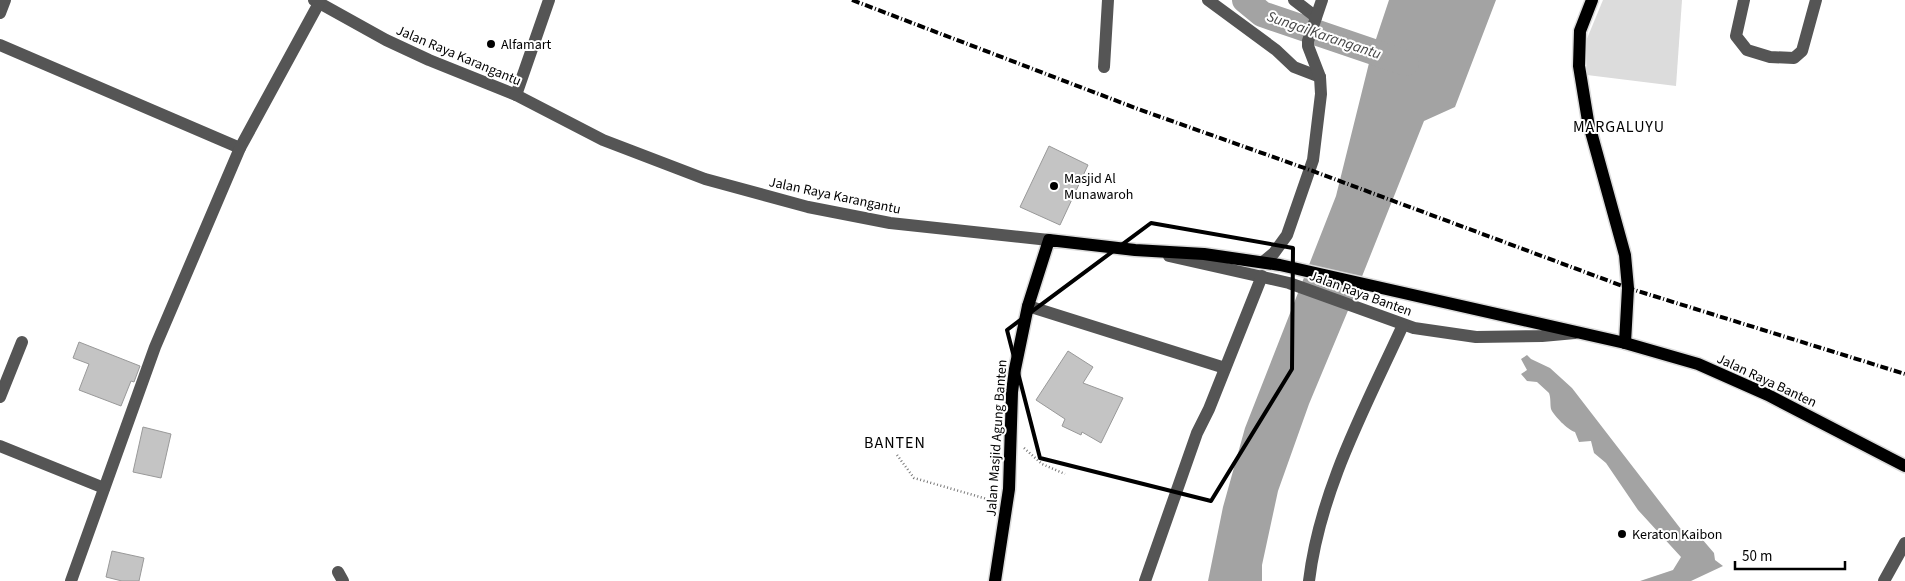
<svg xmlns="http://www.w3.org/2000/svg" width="1905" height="581" font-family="'Source Sans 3',sans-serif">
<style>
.green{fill:#dcdcdc}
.water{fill:#a3a3a3}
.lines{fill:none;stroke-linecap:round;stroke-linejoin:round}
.river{stroke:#a3a3a3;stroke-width:26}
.building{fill:#c4c4c4;stroke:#999}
.major-casing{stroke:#dbdbdb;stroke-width:15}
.path{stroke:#777;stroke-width:2.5;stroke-dasharray:1 2.5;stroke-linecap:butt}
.minor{stroke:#555;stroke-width:12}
.major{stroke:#000;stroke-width:12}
.rail{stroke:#000;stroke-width:4;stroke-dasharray:8 2.5 1 2.5;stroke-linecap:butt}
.marked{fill:none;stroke:#000;stroke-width:4;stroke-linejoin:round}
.poi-dot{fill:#000;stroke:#fff;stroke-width:2}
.labels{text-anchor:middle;stroke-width:4;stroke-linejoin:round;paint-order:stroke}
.poi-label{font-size:14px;fill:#000;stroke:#fff;text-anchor:start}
.street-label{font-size:14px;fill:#000;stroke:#fff}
.water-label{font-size:15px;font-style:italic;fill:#444;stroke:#fff}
.quarter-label{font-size:16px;letter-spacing:1px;fill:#000;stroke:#fff}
</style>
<rect width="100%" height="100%" fill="#fff"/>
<polygon class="green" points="1603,0 1682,0 1676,86 1587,75 1586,41"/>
<g class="water">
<polygon points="1389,0 1496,0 1455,107 1424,121 1357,289 1309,404 1278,491 1262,565 1262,581 1208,581 1223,507 1245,428 1336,196 1372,51"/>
<path d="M1527,355L1531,359L1550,368L1572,388L1687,537L1694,540L1702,539L1714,553L1715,560L1723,566L1691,581H1640L1673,570L1681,557L1638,510L1606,463L1594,453L1591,441L1579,442L1575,432C1568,430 1554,416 1551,409C1550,404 1551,398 1549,393L1537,382L1527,381L1521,374L1527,370L1521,359Z"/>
</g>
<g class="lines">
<polyline class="river" points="1245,0 1262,14 1406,63"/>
</g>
<g class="building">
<polygon points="1049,146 1088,165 1060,225 1020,207"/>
<polygon points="79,342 140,366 134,382 131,381 121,406 79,390 89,364 73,358"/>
<polygon points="1068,351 1093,367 1083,383 1123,398 1101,443 1082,432 1081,435 1062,426 1065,419 1036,400"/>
<polygon points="143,427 171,434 161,478 133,472"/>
<polygon points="112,551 144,558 139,581 122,581 106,577"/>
</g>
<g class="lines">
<g class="major-casing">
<g id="major">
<polyline points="1592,0 1580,31 1579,66 1588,121 1625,255 1628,288 1625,343"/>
<polyline points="995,581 1009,489 1012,392 1015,369 1028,306 1049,240 1135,250 1204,254 1280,265 1625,343 1698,364 1768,395 1905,466"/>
</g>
</g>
<g class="path">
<polyline points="1024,448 1042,464 1065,474"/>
<polyline points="897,455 914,478 994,501"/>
</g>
<g class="minor">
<polyline points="314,0 386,40 429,60 516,95 603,140 705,179 808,207 890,223 1049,240"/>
<polyline points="1208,0 1276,50 1294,67 1320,77"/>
<polyline points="1294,0 1316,17"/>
<polyline points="1744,0 1736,36 1747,50 1770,57 1794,58 1802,51 1816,0"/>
<polyline points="0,13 5,0"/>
<polyline points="0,45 240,148"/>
<polyline points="1104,67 1108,0"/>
<polyline points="516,95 549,0"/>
<polyline points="1169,256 1289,283 1414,328 1476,337 1542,336 1575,333"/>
<polyline points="1263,262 1274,253 1287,235 1313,160 1321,94 1320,77 1308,46 1308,41 1322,0"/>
<polyline points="1028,306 1225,368"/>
<polyline points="0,397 22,342"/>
<polyline points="0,446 104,488"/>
<polyline points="338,572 343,581"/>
<polyline points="71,581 155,347 240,148 319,3"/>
<polyline points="1145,581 1197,433 1209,409 1262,276"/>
<path d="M1309,581C1320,490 1365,408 1403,325"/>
<polyline points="1884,581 1905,543"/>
</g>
<use href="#major" class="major"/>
<polyline class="rail" points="852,0 1138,109 1310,170 1628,288 1905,374"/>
</g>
<path class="marked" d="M1151,223L1293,248L1292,369L1211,501L1040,458L1007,330Z"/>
<g class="poi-dot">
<circle cx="491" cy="44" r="5"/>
<circle cx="1054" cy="186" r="5"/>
<circle cx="1622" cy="534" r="5"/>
</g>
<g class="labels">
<g class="poi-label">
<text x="501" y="49">Alfamart</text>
<text x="1064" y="183">Masjid Al<tspan x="1064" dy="16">Munawaroh</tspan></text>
<text x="1632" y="539">Keraton Kaibon</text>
</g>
<g class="street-label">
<text transform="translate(459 55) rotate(23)" y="5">Jalan Raya Karangantu</text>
<text transform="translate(835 195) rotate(12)" y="5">Jalan Raya Karangantu</text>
<text transform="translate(1361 293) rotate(20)" y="5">Jalan Raya Banten</text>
<text transform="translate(1767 380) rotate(25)" y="5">Jalan Raya Banten</text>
<text transform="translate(996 438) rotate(-86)" y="5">Jalan Masjid Agung Banten</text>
</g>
<g class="water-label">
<text transform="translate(1324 35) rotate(19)" y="5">Sungai Karangantu</text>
</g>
<g class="quarter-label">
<text x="1619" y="132">MARGALUYU</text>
<text x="895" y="448">BANTEN</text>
</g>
</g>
<path d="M1735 561v8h110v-8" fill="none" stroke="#000000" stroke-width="2.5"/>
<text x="1742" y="561" font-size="15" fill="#000000" stroke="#ffffff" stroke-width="4" paint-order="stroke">50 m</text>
</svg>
